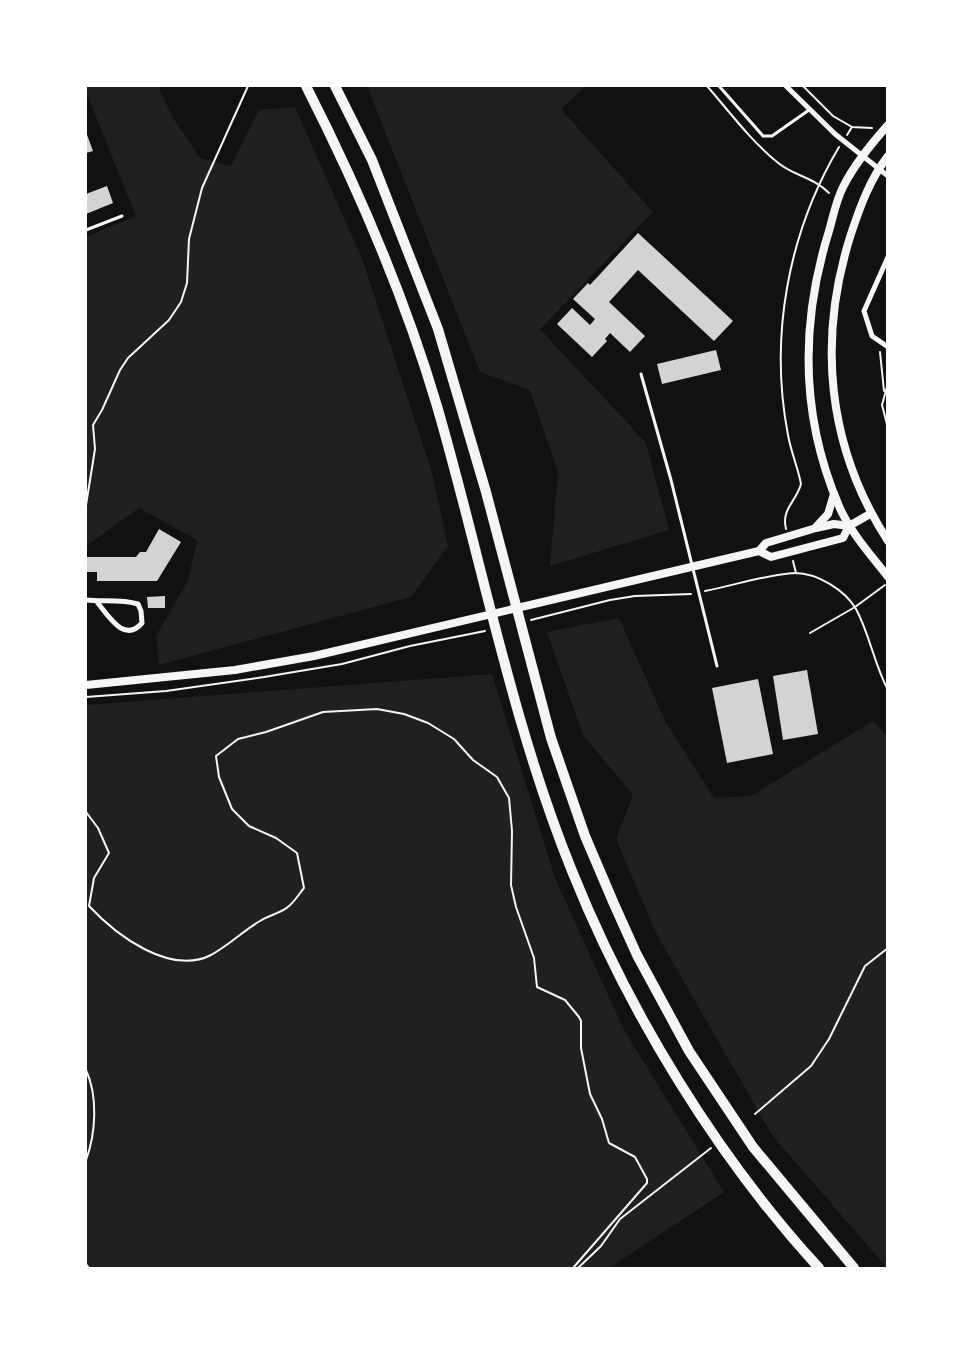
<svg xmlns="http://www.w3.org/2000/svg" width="973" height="1354" font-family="'DejaVu Sans',sans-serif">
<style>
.green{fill:#202020}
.building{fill:#d3d3d3}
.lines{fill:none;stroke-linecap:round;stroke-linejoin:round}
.path{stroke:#f5f5f5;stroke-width:2}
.service{stroke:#f5f5f5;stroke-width:3}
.minor{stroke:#f5f5f5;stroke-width:5}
.secondary{stroke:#f5f5f5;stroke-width:8}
.motorway{stroke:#f5f5f5;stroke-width:10}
</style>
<rect width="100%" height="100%" fill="#111"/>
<g class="green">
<polygon points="86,86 158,86 173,118 200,158 231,166 259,110 295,107 363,261 432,473 448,546 411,597 159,665 156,636 188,580 197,540 139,508 86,546 86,237 136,216 86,92"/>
<polygon points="367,86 586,86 561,109 653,212 540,329 646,443 669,530 550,566 558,472 530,390 480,372"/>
<polygon points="619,618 666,723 714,798 751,796 873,721 887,736 887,1268 772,1135 656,933 616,839 633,795 583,735 547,632"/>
<polygon points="492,674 555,878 624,1030 724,1192 609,1268 86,1268 86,705"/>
</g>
<g class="building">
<polygon points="86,132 93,151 86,153"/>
<polygon points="107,186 113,203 86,214 86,194"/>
<polygon points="638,233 733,321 714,341 638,270 609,302 645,336 630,352 610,333 605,339 607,341 592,357 557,324 572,308 590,325 595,319 573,299 588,283 590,285"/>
<polygon points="716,350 721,370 662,384 657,364"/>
<polygon points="159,529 181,542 157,581 97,581 97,572 86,572 86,557 136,557 140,552 146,552"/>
<polygon points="165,596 165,608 148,608 147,597"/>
<polygon points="807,670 818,734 783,740 773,676"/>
<polygon points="758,679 773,754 727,763 712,688"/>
</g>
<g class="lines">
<g class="path">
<path d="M707,86C729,111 750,140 777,162C793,176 812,176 829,193"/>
<polyline points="803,86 833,116 852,127 872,128"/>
<polyline points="847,135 852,127"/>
<polyline points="880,352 884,391"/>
<polyline points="888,383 882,405 888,428"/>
<polyline points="86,505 95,449 93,425 102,410 120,370 128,358 169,320 181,302 187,283 189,239 202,188 248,86"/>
<path d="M786,529C781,509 796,502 801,484C798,468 791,452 788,435C769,337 788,233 839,147"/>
<polyline points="793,561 796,573"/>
<path d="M705,591C732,586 768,574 795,573C817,573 845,590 856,609C870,635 874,664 888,690"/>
<polyline points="531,620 610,600 635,596 691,594"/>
<polyline points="810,633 855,607 885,585"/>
<polyline points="86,697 166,691 264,677 342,664 410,646 485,631"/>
<path d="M86,812L98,828L109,853L94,878L89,906C116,935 170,976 211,955C229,945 243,931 260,921C269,915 282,913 289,906C295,901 299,894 304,888L297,853L276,838L249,826L232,809L219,777L216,756L238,739L266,732L323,712L377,709L404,714L428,723L454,739L473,760L497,777L509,798L512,831L511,885L516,907L534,958L537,987L565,1000L579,1017L581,1021V1048L590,1094L602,1119L609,1143L635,1157L647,1179V1183L573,1268"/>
<path d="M86,1070C98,1096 96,1133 86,1160"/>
<polyline points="755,1114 811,1066 829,1039 865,966 888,948"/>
<polyline points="86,1264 89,1268"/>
<polyline points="578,1268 601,1246 620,1219 711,1148"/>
</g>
<g class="service">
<polyline points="719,86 763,136 772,136 809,110"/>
<polyline points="86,230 122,216"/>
<polyline points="641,374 671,480 717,666"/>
</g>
<g class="minor">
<polyline points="786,86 835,134 888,176"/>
<polyline points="888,257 864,311 872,336 888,347"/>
<path d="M86,600C102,602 121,599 138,604L141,611L142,623C124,644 108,615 97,602"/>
</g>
<g class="secondary">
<path d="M888,125C871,144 854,165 843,187C836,201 833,217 829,231C800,324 800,415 839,506C850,532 871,555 888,577"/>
<path d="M888,156C870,179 860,207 851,234C817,340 827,447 888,541"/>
<polyline points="816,527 828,514 834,494"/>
<polyline points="759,551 771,557 843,538 849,526 870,514"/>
<polyline points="86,685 235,670 314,656 759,551 766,543 816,528 834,524 849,526"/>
</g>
<g class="motorway">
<path d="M306,86C358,188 404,295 437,406C482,561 511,721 572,871C628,1011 717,1157 819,1268"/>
<polyline points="335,86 372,160 438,329 486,492 551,738 585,836 614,904 637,955 689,1051 753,1147 854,1268"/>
</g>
</g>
<rect width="973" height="1354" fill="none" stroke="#ffffff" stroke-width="174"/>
</svg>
